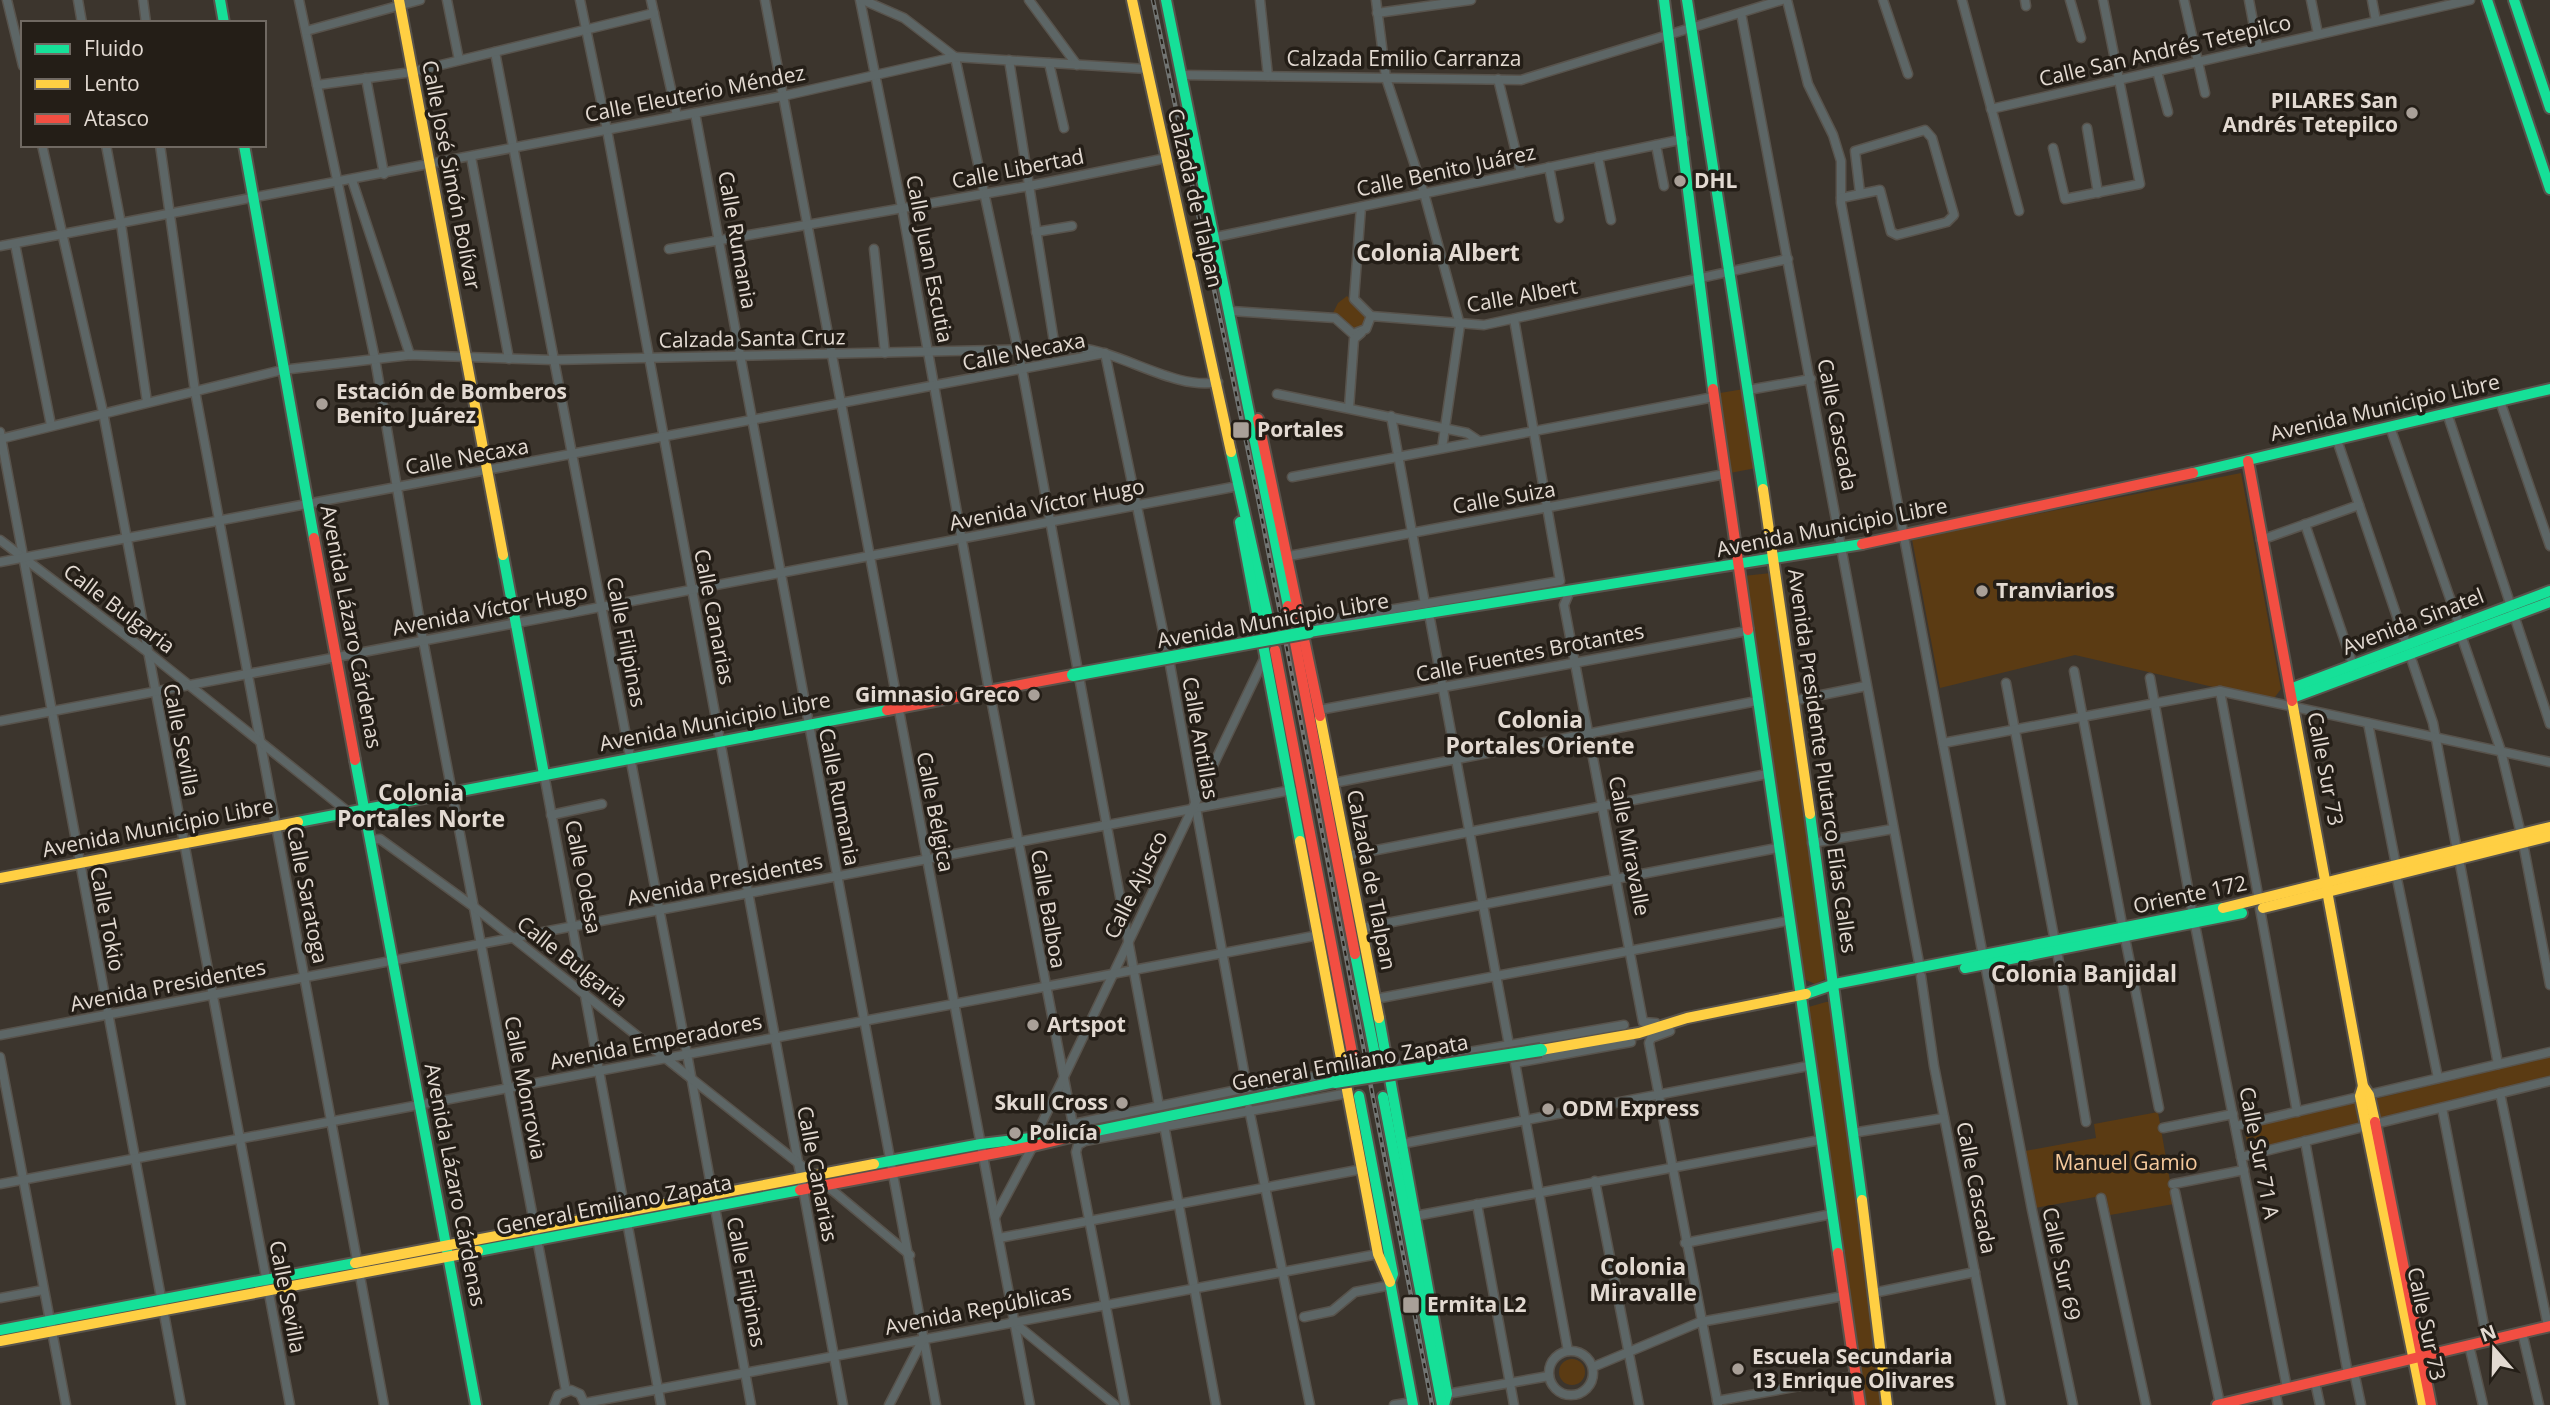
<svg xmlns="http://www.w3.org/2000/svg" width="2550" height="1405" font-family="'Open Sans',sans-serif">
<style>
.green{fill:#5b3b13}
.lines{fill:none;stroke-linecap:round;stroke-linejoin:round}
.highway-tunnel{stroke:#554e46;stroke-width:14;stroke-dasharray:14 7;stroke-linecap:butt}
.street-casing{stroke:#58534c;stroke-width:11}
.fast-casing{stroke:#58534c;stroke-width:14}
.slow-casing{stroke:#58534c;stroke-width:14}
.jam-casing{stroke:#58534c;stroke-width:14}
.street{stroke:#5d6666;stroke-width:8}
.fast{stroke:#16e098;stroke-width:10}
.slow{stroke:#ffcf43;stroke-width:10}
.jam{stroke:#f24e42;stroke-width:10}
.rail-casing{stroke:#727573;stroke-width:4.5}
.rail{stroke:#241e17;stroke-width:2;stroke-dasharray:5;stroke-linecap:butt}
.fast-bridge-casing{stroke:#58534c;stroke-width:16;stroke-linecap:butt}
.fast-bridge{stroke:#16e098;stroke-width:12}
.poi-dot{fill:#a9a098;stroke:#241e17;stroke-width:2.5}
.labels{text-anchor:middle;stroke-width:7;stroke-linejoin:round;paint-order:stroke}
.street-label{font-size:21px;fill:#e3dad2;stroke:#241e17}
.poi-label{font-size:21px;font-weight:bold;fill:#e3dad2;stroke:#241e17;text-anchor:start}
.park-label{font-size:21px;fill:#f5c99c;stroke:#241e17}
.neighbourhood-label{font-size:23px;font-weight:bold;fill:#e3dad2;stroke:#241e17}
</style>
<rect width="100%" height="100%" fill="#3c352d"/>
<g class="green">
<polygon points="1347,296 1367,316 1362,325 1354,330 1333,313 1338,303"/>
<polygon points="1744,389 1756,468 1725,474 1714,394"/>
<polygon points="2241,473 2281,689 2275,697 2265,699 2075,655 1940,688 1912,539"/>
<polygon points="1771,573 1828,973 1827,978 1815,984 1804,979 1743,576"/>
<polygon points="1826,1002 1831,1002 1833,1007 1885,1405 1864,1405 1805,1008"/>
<polygon points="2550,1056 2550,1078 2380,1118 2375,1099"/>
<polygon points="2359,1100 2363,1124 2249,1152 2244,1128"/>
<polygon points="2158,1112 2174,1204 2110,1215 2106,1195 2035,1208 2025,1151 2096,1138 2094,1124"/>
<circle cx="1572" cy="1372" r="13"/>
</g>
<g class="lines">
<polyline class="highway-tunnel" points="1268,618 1275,650"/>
<g class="street-casing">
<g id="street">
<polyline points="7,0 23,66"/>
<polyline points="78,0 82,23"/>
<polyline points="143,0 146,23"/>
<polyline points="299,0 375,359 423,640 566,1391"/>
<polyline points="447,0 459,60"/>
<polyline points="580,0 607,130 843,1405"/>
<polyline points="651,0 677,116"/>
<polyline points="765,0 1030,1405"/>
<polyline points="860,0 902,208 989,690"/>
<polyline points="863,0 904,18 955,57"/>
<polyline points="1029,0 1077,65"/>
<polyline points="1260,0 1268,76"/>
<polyline points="1376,0 1386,78 1424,193 1460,325 1442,448"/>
<polyline points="1787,0 1808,84 1833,135 1841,161 1841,203 1983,956"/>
<polyline points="1883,0 1908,74"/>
<polyline points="1962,0 2019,211"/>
<polyline points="2025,0 2026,6"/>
<polyline points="2070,0 2081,38"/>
<polyline points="2184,0 2205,93"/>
<polyline points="2249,0 2258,48"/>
<polyline points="2311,0 2318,34"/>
<polyline points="2372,0 2376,21"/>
<polyline points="1377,13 1471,0"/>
<polyline points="1741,13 1920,968"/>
<polyline points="306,31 420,0"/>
<polyline points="495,52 687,1054 751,1405"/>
<polyline points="955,57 1022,369 1077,666"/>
<polyline points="1009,60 1055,348"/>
<polyline points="1049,63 1064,128"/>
<polyline points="2157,71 2168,112"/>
<polyline points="1182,75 1521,80 1782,0"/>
<polyline points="366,78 384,174"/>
<polyline points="1498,79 1521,173"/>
<polyline points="317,85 412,72 654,13"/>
<polyline points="1991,109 2470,0"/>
<polyline points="695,113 936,1405"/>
<polyline points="2087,128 2098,193"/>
<polyline points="42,145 103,412 290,1405"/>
<polyline points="106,145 121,224 147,402"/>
<polyline points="160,145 195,391 384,1405"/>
<polyline points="1656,145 1664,186"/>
<polyline points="2053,148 2065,199 2140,184 2103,0"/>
<polyline points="471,157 509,359"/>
<polyline points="1598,157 1611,220"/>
<polyline points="1549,167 1559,218"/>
<polyline points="352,180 410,355"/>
<polyline points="1841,198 1880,190 1891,232 1897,235 1947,222 1954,215 1932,138 1925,130 1855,151 1860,193"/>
<polyline points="1361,207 1354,299 1371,316"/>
<polyline points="1036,232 1072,226"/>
<polyline points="1216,237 1684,139"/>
<polyline points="15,244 51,425"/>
<polyline points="0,246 783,96 955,57 1147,69"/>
<polyline points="669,249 1029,186 1167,158"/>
<polyline points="874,249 885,353"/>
<polyline points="1231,311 1335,318 1353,334 1366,329 1371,316 1484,325 1788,259"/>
<polyline points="1748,390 1811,379"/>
<polyline points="1277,394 1467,433 1479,441"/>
<polyline points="2500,401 2550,546"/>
<polyline points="1349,408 1354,339 1361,333"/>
<polyline points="2447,413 2550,724"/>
<polyline points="1391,416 1425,604"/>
<polyline points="2390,427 2459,624"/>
<polyline points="0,432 181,1405"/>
<path d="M0,439L282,370L410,355L553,360L1079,348C1123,352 1176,391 1218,382"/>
<polyline points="2337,440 2433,723 2457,850"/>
<polyline points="1292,477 1714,397"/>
<polyline points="2305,524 2353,665"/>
<polyline points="0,540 145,650 347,811"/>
<polyline points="2261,540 2359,505"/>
<polyline points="1289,556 1725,474"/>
<polyline points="0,562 1105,353 1170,665 1247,1088"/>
<polyline points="1570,591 1564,605 1643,1022 1656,1023"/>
<polyline points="1430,619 1509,1045"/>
<polyline points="1318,622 1560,581 1514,319"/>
<polyline points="2461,635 2501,751 2521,834"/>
<polyline points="2074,671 2123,929"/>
<polyline points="2150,678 2193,916"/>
<polyline points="1080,682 1159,1106"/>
<polyline points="2006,683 2055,942"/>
<polyline points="2220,691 2259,900"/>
<polyline points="991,699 1073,1125"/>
<polyline points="1792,701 1866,686"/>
<polyline points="1319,710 1747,631"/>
<polyline points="0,721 1233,487"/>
<polyline points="2368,723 2396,865"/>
<polyline points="1943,743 2220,691 2550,762"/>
<polyline points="544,774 661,1405"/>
<polyline points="1333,783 1757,701"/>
<polyline points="551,815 602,804"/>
<polyline points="371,840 380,839 474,907 816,1177"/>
<polyline points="1812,843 1893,829"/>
<polyline points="2523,843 2550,985"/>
<polyline points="1346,856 1767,774"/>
<polyline points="2459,859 2498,1064"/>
<polyline points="2396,874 2438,1078"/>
<polyline points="2260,909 2297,1112"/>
<polyline points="2195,925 2287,1388"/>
<polyline points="1361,928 1777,848"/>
<polyline points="2125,938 2159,1108"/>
<polyline points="2057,951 2086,1122"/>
<polyline points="1985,964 2032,1210 2073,1405"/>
<polyline points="1921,976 1934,1066 2001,1405"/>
<polyline points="1375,999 1787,921"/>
<polyline points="1670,1031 1651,1038 1649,1043 1718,1405"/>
<polyline points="0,1035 1292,790"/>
<polyline points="0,1057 66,1405"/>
<polyline points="1388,1066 1624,1025"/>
<polyline points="2500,1093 2548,1326"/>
<polyline points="2442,1108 2487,1341"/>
<polyline points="1249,1109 1310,1405"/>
<polyline points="1164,1125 1216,1405"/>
<polyline points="2236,1126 2550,1052"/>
<polyline points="2163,1128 2233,1114"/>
<polyline points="1038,1131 1265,657"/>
<polyline points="1035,1132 1247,1088 1345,1071"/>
<polyline points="1852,1133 1944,1118"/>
<polyline points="2305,1141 2348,1374"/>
<polyline points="1401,1144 1808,1066"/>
<polyline points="2241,1157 2550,1081"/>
<polyline points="1595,1181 1639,1405"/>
<polyline points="0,1184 1319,935"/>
<polyline points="2173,1184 2244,1170"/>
<polyline points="826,1185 910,1255"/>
<polyline points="2175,1192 2220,1404"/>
<polyline points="2101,1198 2146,1405"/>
<polyline points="1477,1204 1514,1405"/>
<polyline points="1415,1216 1820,1140"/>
<polyline points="995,1217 1033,1146"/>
<polyline points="999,1238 1363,1169"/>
<polyline points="1685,1243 1832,1214"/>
<polyline points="1873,1293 1975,1272"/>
<polyline points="0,1298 43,1290"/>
<polyline points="1304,1317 1332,1311 1355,1292 1391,1285"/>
<polyline points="1012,1321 1115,1405"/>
<polyline points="2522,1332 2539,1405"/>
<polyline points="2469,1345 2483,1405"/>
<polyline points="1568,1351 1515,1063 1631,1042"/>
<circle cx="1571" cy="1373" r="22"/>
<polyline points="1593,1367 1700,1322 1844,1296"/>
<polyline points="2354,1372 2361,1405"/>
<polyline points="2315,1382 2320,1405"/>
<polyline points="2275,1391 2278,1405"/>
<polyline points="1447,1394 1549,1376"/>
<polyline points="1717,1401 1855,1376"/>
<polyline points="585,1403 1378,1254"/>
<polyline points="554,1405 558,1395 571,1390 580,1394 585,1405"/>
<polyline points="889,1405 923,1339"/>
<polyline points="1125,1405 1076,1152 1078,1145 1085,1141 1349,1093"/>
<polyline points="1394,1405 1412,1402"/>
</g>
</g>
<g class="fast-casing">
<g id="fast">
<polyline points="220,0 224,23"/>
<polyline points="1166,0 1288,606"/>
<polyline points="1664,0 1713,389"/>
<polyline points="1687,0 1763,489"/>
<polyline points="2487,0 2550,189"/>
<polyline points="2514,0 2550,108"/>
<polyline points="244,145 314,538"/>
<polyline points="1231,452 1268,618"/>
<polyline points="2193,473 2550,389"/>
<polyline points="1240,522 1300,841"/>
<polyline points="503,555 544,774"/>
<polyline points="1748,630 1838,1253"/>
<polyline points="1309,632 1862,544"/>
<polyline points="2290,689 2550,591"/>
<polyline points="2292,698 2550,602"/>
<polyline points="355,760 476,1405"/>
<polyline points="1810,814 1862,1200"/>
<polyline points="298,822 887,710"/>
<polyline points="1355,954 1377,1065"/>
<polyline points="1965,968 2242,913"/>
<polyline points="1806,994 1835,984 2223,908"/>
<polyline points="1379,1018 1447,1394 1444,1405"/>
<polyline points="1359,1096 1393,1274 1390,1282 1413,1405"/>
<polyline points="1383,1097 1442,1405"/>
<polyline points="1096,1131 1335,1082"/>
<polyline points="874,1164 981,1144 1054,1135"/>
<polyline points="478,1251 800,1190"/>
<polyline points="0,1330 355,1263"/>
</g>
</g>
<g class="slow-casing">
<g id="slow">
<polyline points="399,0 503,555"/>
<polyline points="1132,0 1231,452"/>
<polyline points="1763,489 1810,814"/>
<polyline points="2292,701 2363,1086 2369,1095 2375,1122"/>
<polyline points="1320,716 1379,1018"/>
<polyline points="1300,841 1378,1254 1390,1282"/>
<polyline points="0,878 298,822"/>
<polyline points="2223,908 2550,827"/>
<polyline points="2263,908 2550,836"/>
<polyline points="1541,1050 1639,1033 1687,1018 1806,994"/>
<polyline points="2363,1086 2360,1096 2423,1405"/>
<polyline points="1862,1200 1887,1405"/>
<polyline points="355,1263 874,1164"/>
<polyline points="0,1341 478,1251"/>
</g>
</g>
<g class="jam-casing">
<g id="jam">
<polyline points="1713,389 1748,630"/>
<polyline points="1258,419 1320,716"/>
<polyline points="2248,461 2292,701"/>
<polyline points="314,538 355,760"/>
<polyline points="1862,544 2193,473"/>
<polyline points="1288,606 1355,954"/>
<polyline points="1275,650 1354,1063"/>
<polyline points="887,710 1073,675"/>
<polyline points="2375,1122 2431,1405"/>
<polyline points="800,1190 1033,1146 1096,1131"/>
<polyline points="1838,1253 1860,1405"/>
<polyline points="2217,1405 2550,1326"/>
</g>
</g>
<use href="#street" class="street"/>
<use href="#fast" class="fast"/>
<use href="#slow" class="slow"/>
<use href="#jam" class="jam"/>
<g class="rail-casing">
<polyline id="rail" points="1153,0 1258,498 1432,1405"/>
</g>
<use href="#rail" class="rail"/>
<g class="fast-bridge-casing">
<g id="fast-bridge">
<polyline points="1073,675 1309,632"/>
<polyline points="1335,1082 1541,1050"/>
</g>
</g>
<use href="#fast-bridge" class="fast-bridge"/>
</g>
<g class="poi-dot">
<circle cx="2412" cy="113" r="7"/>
<circle cx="1680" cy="181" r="7"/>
<circle cx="322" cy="404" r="7"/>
<rect x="1232" y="421" width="18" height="18" rx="3.5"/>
<circle cx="1982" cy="591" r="7"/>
<circle cx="1034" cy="695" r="7"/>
<circle cx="1033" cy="1025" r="7"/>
<circle cx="1122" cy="1103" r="7"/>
<circle cx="1548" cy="1109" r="7"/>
<circle cx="1015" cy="1133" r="7"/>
<rect x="1402" y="1296" width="18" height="18" rx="3.5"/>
<circle cx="1738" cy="1369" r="7"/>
</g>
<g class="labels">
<g class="street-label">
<text transform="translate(2165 51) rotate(-13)" y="7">Calle San Andrés Tetepilco</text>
<text x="1404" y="66">Calzada Emilio Carranza</text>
<text transform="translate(695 94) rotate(-11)" y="7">Calle Eleuterio Méndez</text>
<text transform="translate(1018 169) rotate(-11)" y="7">Calle Libertad</text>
<text transform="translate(1446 171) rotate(-12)" y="7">Calle Benito Juárez</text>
<text transform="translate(451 175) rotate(79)" y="7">Calle José Simón Bolívar</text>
<text transform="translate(1195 198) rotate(77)" y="7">Calzada de Tlalpan</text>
<text transform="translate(737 240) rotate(80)" y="7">Calle Rumania</text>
<text transform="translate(929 259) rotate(79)" y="7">Calle Juan Escutia</text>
<text transform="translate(1522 296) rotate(-10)" y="7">Calle Albert</text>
<text transform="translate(752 339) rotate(-1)" y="7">Calzada Santa Cruz</text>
<text transform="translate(1024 352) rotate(-11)" y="7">Calle Necaxa</text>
<text transform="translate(2385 408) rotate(-13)" y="7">Avenida Municipio Libre</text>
<text transform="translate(1837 425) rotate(79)" y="7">Calle Cascada</text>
<text transform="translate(467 457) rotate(-10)" y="7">Calle Necaxa</text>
<text transform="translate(1504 498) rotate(-10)" y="7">Calle Suiza</text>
<text transform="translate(1047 505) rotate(-11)" y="7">Avenida Víctor Hugo</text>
<text transform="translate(1832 528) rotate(-11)" y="7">Avenida Municipio Libre</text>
<text transform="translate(119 609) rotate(37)" y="7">Calle Bulgaria</text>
<text transform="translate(490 610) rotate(-11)" y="7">Avenida Víctor Hugo</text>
<text transform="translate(714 617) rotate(79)" y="7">Calle Canarias</text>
<text transform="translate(1273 621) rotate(-10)" y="7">Avenida Municipio Libre</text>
<text transform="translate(2413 622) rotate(-21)" y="7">Avenida Sinatel</text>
<text transform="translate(351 627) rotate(79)" y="7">Avenida Lázaro Cárdenas</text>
<text transform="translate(626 642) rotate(79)" y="7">Calle Filipinas</text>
<text transform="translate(1530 653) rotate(-11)" y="7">Calle Fuentes Brotantes</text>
<text transform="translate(715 722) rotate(-11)" y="7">Avenida Municipio Libre</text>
<text transform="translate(1200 738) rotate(80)" y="7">Calle Antillas</text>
<text transform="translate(181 740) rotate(79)" y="7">Calle Sevilla</text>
<text transform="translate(1822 761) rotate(82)" y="7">Avenida Presidente Plutarco Elías Calles</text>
<text transform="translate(2325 769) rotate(79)" y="7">Calle Sur 73</text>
<text transform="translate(839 797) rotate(79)" y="7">Calle Rumania</text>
<text transform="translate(935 812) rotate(79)" y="7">Calle Bélgica</text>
<text transform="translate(158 828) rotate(-11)" y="7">Avenida Municipio Libre</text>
<text transform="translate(1629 846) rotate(79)" y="7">Calle Miravalle</text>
<text transform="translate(583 877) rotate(79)" y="7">Calle Odesa</text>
<text transform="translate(725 880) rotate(-11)" y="7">Avenida Presidentes</text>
<text transform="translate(1371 880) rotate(79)" y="7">Calzada de Tlalpan</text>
<text transform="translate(1136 885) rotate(-64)" y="7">Calle Ajusco</text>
<text transform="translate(307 895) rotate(79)" y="7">Calle Saratoga</text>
<text transform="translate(2190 895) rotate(-12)" y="7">Oriente 172</text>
<text transform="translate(1048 909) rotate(80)" y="7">Calle Balboa</text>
<text transform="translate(107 919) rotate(79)" y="7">Calle Tokio</text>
<text transform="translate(572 962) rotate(38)" y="7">Calle Bulgaria</text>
<text transform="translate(168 986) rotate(-11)" y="7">Avenida Presidentes</text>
<text transform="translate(656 1042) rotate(-11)" y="7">Avenida Emperadores</text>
<text transform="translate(1350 1063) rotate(-10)" y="7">General Emiliano Zapata</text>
<text transform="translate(525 1088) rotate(79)" y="7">Calle Monrovia</text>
<text transform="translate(2259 1153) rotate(79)" y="7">Calle Sur 71 A</text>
<text transform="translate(817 1174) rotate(79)" y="7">Calle Canarias</text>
<text transform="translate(455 1185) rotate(79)" y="7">Avenida Lázaro Cárdenas</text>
<text transform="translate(1976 1188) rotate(79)" y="7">Calle Cascada</text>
<text transform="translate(614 1205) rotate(-11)" y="7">General Emiliano Zapata</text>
<text transform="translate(2061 1264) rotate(78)" y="7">Calle Sur 69</text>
<text transform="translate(746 1282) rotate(79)" y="7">Calle Filipinas</text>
<text transform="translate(287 1297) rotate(79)" y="7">Calle Sevilla</text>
<text transform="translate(978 1310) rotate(-11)" y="7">Avenida Repúblicas</text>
<text transform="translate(2426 1324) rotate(78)" y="7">Calle Sur 73</text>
</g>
<g class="poi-label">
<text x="2398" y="108" text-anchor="end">PILARES San<tspan x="2398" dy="24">Andrés Tetepilco</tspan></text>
<text x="1694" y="188">DHL</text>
<text x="336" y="399">Estación de Bomberos<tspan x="336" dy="24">Benito Juárez</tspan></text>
<text x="1257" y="437">Portales</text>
<text x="1996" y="598">Tranviarios</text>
<text x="1020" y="702" text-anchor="end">Gimnasio Greco</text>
<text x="1047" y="1032">Artspot</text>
<text x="1108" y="1110" text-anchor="end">Skull Cross</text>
<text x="1562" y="1116">ODM Express</text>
<text x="1029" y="1140">Policía</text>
<text x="1427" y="1312">Ermita L2</text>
<text x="1752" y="1364">Escuela Secundaria<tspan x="1752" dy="24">13 Enrique Olivares</tspan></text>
</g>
<g class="park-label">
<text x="2126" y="1170">Manuel Gamio</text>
</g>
<g class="neighbourhood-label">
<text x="1438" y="261">Colonia Albert</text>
<text x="1540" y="728">Colonia<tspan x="1540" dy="26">Portales Oriente</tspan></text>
<text x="421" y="801">Colonia<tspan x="421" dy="26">Portales Norte</tspan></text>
<text x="2084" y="982">Colonia Banjidal</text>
<text x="1643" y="1275">Colonia<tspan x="1643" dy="26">Miravalle</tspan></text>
</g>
</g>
<rect x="21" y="21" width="245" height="126" fill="#241e17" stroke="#706962" stroke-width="2"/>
<rect x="35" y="44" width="35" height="10" fill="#16e098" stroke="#706962" stroke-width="2"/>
<text x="84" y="56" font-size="21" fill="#e3dad2">Fluido</text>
<rect x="35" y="79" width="35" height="10" fill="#ffcf43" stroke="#706962" stroke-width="2"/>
<text x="84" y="91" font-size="21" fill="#e3dad2">Lento</text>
<rect x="35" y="114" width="35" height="10" fill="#f24e42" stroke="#706962" stroke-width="2"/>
<text x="84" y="126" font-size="21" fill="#e3dad2">Atasco</text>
<g transform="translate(2494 1349) rotate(340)" stroke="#241e17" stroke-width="5" paint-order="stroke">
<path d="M0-5L12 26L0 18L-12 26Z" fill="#e3dad2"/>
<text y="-10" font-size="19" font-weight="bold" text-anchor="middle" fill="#e3dad2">N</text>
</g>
</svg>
